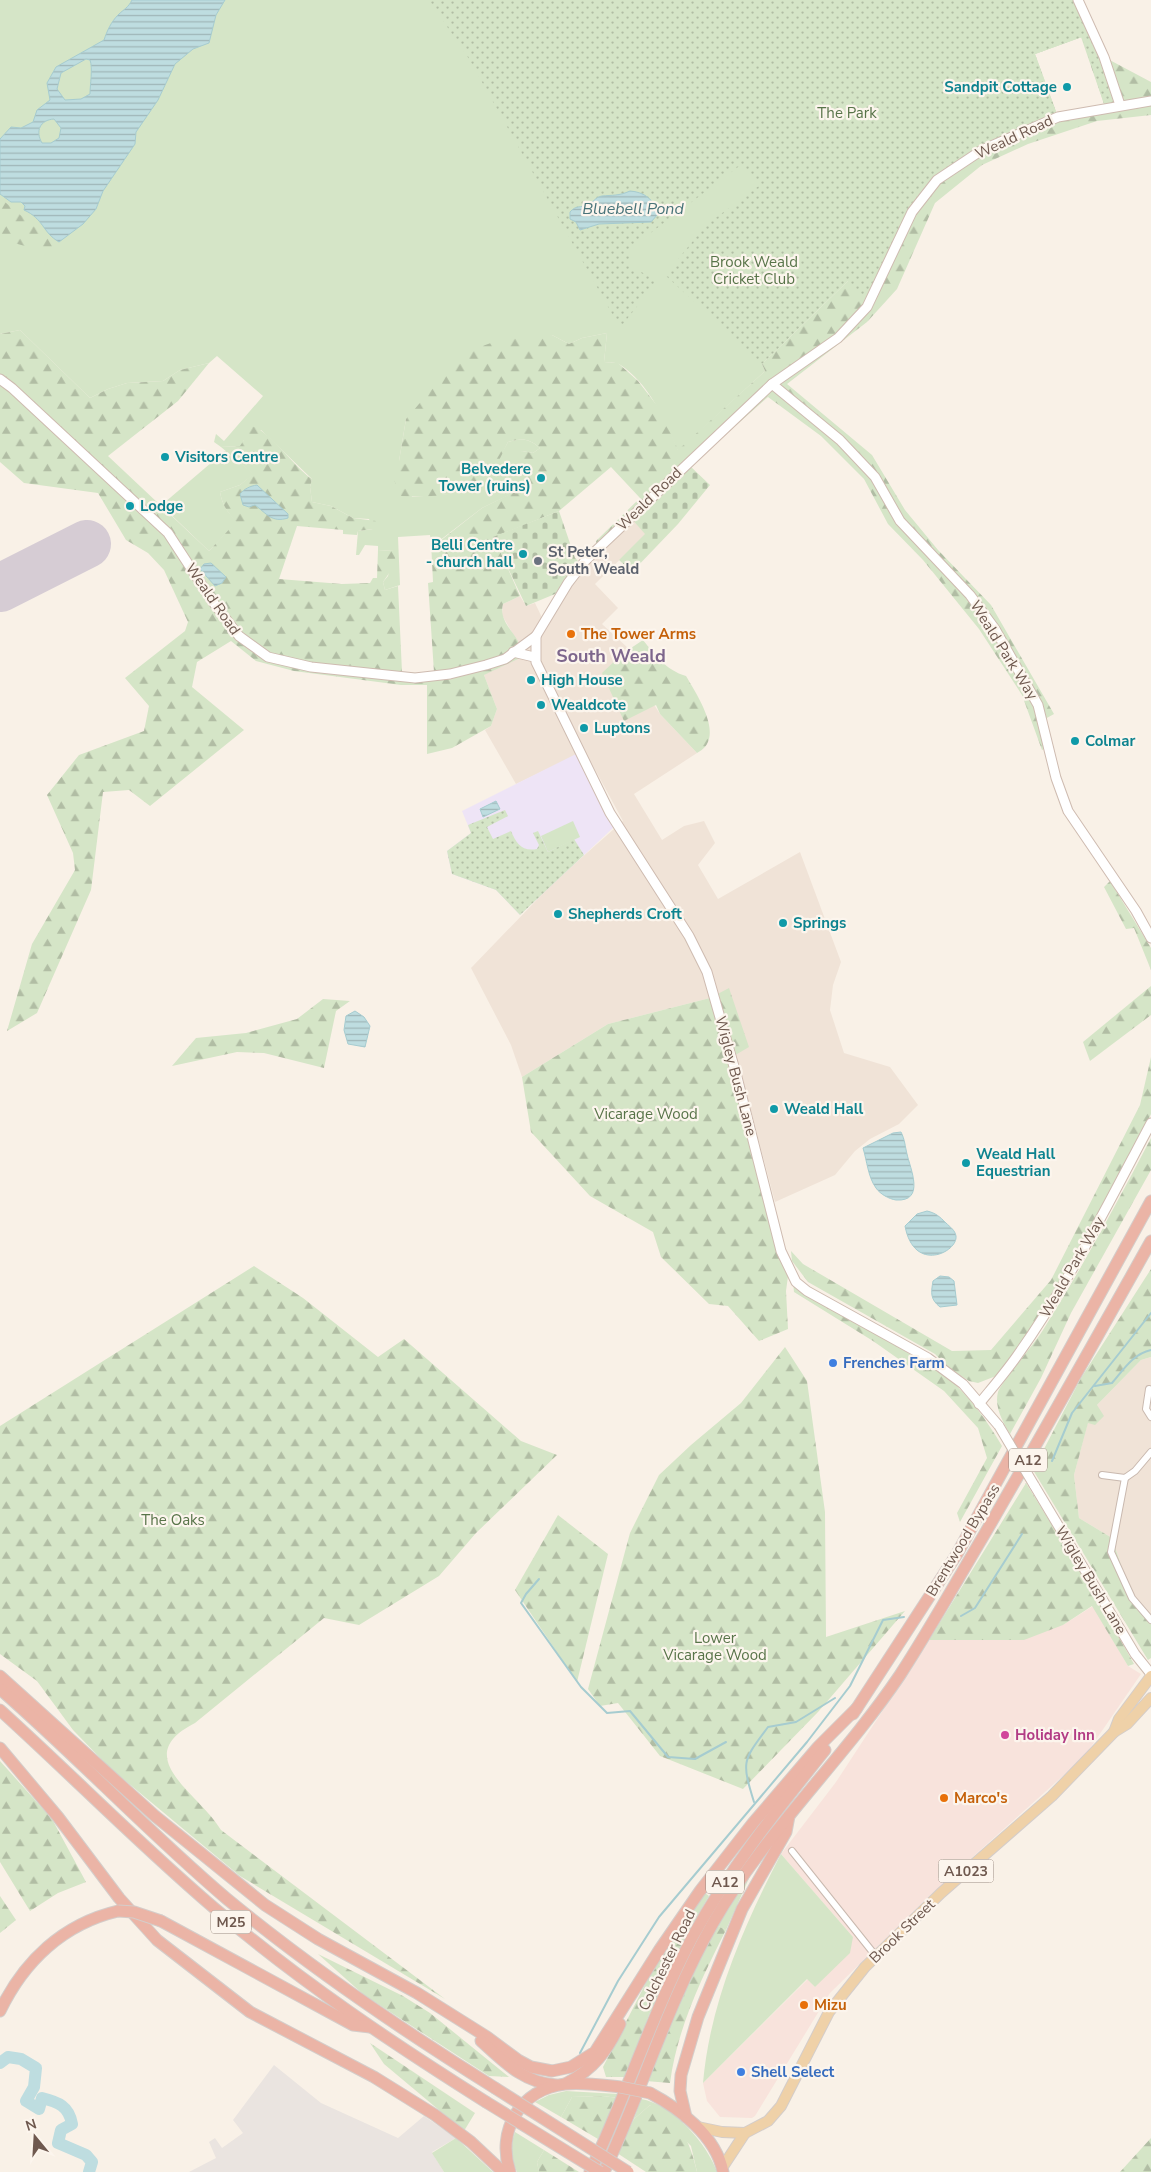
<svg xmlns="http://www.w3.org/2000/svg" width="1151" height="2172" font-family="'Nunito Sans',sans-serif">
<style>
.residential{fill:#f0e3d7}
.commercial{fill:#f8e3dc}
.industrial{fill:#eae4e0}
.education{fill:#eee4f6}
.grass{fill:#d5e5c7}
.forest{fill:url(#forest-firs);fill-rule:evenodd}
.cemetery{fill:url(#cemetery-stones)}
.park{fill:url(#park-dots)}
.water{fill:url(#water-rules);stroke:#a6ccd0;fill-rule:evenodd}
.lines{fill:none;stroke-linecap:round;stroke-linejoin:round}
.stream{stroke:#a6ccd0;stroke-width:2}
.river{stroke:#bedde0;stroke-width:12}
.runway{stroke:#d6ccd4;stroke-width:48}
.street-casing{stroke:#c9b9af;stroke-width:8}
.secondary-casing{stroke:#cebbb0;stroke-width:11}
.primary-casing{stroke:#d4cdca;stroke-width:12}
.highway-casing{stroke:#d4cdca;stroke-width:13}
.street{stroke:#fff;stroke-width:6}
.secondary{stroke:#fff;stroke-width:9}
.primary{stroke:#efd1a8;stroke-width:10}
.highway{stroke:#ebb4a6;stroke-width:11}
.secondary-bridge-casing{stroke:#cebbb0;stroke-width:11;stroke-linecap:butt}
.highway-bridge-casing{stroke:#d4cdca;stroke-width:13;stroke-linecap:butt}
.secondary-bridge{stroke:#fff;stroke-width:9}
.highway-bridge{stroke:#ebb4a6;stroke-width:11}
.culture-dot{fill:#0f9aa8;stroke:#fcf5ed;stroke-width:2}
.worship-dot{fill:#6b7280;stroke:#fcf5ed;stroke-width:2}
.food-dot{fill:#e8710a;stroke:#fcf5ed;stroke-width:2}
.shop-dot{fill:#3f7fe0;stroke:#fcf5ed;stroke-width:2}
.hotel-dot{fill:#d1479c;stroke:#fcf5ed;stroke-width:2}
.labels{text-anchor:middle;stroke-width:4.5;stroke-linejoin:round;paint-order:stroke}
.shield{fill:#fcf5ed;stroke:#99887e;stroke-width:1}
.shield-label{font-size:14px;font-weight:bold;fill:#6f594f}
.culture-label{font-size:15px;font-weight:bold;fill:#0d838f;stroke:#fcf5ed;text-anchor:start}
.park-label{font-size:15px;fill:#587449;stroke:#fcf5ed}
.street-label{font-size:15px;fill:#6f594f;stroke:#fcf5ed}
.worship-label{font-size:15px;font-weight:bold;fill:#5b616d;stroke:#fcf5ed;text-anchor:start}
.food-label{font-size:15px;font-weight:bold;fill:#c56008;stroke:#fcf5ed;text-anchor:start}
.shop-label{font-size:15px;font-weight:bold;fill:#366cbe;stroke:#fcf5ed;text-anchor:start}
.hotel-label{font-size:15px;font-weight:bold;fill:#b23c85;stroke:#fcf5ed;text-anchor:start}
.water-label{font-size:16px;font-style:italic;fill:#487379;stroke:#fcf5ed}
.quarter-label{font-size:18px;font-weight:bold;fill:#7d668c;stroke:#fcf5ed}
</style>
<defs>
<pattern id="forest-firs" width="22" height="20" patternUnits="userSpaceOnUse" patternTransform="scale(1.25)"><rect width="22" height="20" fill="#d5e5c7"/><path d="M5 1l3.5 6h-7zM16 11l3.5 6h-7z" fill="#b1bda4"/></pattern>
<pattern id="cemetery-stones" width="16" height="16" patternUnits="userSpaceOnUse" patternTransform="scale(1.25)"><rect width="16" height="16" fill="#d5e5c7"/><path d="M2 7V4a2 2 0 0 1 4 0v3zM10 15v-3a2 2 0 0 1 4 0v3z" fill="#b1bda4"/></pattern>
<pattern id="park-dots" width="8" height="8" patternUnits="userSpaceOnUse" patternTransform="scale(1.25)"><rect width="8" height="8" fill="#d5e5c7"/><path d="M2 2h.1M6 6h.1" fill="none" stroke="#b1bda4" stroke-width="1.8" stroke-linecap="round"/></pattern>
<pattern id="water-rules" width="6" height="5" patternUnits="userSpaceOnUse" patternTransform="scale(1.25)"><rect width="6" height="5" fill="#bedde0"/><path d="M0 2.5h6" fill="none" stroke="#9fb6b8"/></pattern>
</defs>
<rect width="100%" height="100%" fill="#f9f1e7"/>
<g class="residential">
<polygon points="630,517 646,534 595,584 618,608 602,624 629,649 621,654 660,714 697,753 634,794 662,840 684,826 704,821 715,843 698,865 718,899 800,852 841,962 833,985 830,1010 844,1053 890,1067 918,1105 899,1124 870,1139 855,1151 835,1175 775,1202 742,1077 710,998 608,1024 522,1077 511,1045 471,968 553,883 623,821 585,751 516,784 485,730 491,726 497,709 484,675 518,643 502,615 503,604 520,596 526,606 535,603 546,626 568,583"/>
<polygon points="1151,1357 1151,1620 1132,1598 1112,1538 1079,1518 1074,1475 1088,1422 1097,1405 1141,1360"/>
</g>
<polygon class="commercial" points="1093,1606 1128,1666 1141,1674 1084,1757 927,1898 830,1993 755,2116 752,2118 720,2117 707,2101 703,2083 808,1979 815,1987 853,1937 781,1854 836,1782 929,1640 962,1639 1063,1625"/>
<polygon class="industrial" points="274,2065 321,2103 398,2138 424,2116 456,2138 432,2152 444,2172 189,2172 216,2158 209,2142 215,2138 222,2148 243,2133 233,2120"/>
<polygon class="education" points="580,752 614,827 520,915 496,890 452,874 447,851 471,833 462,811"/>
<g class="grass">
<path d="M0,0H1078L1082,37L1035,54L762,364L765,371L678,451C665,420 649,383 619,364C615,362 609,363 604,362L607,333L582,338L569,344L552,335L406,419L399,461L412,497L448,494L502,453L508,442C522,438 528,438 540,448L533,453L522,451L510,480L515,492L482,508L439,541H431L430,535L398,537L400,585L385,590L383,582L388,576L394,551L378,550V546L365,545L359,555H356L358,531L373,529L369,519L353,518L331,506L312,502L310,487L312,479L261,430L244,440L241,446L221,447L214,442L216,434L224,441L263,396L217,356L209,363L180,370L163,381L127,383L108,389L90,398L20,330L0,334Z"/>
<path d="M225,451L254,474L240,485L220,492C222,505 228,513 237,522L209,551L163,507L165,505L164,503Z"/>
<polygon points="573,821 580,837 548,852 541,836"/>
<path d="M781,1854L853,1937L850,1953L815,1987L807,1979L703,2083C710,2002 744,1925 781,1854Z"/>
<polygon points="750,1876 726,1930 716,1925"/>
<polygon points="705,1893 709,1896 686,1935 678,1931"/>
<polygon points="566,2091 618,2094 618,2098 603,2096 572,2097 561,2117 535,2102 549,2095"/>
<path d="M641,2099C672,2104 707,2143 717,2172H697L691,2146L650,2105L634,2119Z"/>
<path d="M515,2132L544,2150L537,2162L539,2172H517C511,2159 510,2145 515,2132Z"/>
<polygon points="456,2138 493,2172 444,2172 432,2153"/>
</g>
<g class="forest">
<path d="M1078,0L1104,57L1151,82V115L1097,121L1028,144L982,165L935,203L897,289L867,322L787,384L872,455L905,510L938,550L991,605L1054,714L1045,719L1051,745L1042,750L1022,695L979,629L923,560L888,524L864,479L821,436L768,397L597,549L596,541L640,498L611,467L559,511L494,537L520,596L503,604C499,619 511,629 518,641C520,646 520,653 520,658L484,675L497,709L491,726L452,748L427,754V685H401L294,671L256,661L231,641L197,662L192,687L244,730L150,806L129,790L103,792L91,890L37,1013L7,1031L32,944L75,870L73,853L47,795L79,755L144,731L149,706L125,678L185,631L188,622L164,570L148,553L126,540L98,493L24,483L0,462V334L20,330L90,398L108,389L127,383L163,381L180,370L209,363L178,401L108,456L209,551L236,522C228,513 222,505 220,492L240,485L253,474L221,447L240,446L244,440L243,432L252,426C270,431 294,467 312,479L310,487L312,502L331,506L353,518L376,521L373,529L358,531L357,535L343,534V530L297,526L279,579L342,584L370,583L373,578H377L378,550L394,551L396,563L383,582L385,590L398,586L402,672L418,673L434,672L428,583L433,582L431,541H440L482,508L514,492L509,468L513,456L522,451L533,453L540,448C528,438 522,438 508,442C502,454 497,466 489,476C473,496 424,498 401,496L394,480V467L399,461L406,419L463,353L502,339L552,335L569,344L582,338L607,333L604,362L618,363L638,381L662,412L678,450L765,371L762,364L848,281ZM1081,37L1105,107L1058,117L1035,54Z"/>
<polygon points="0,198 58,246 58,255 14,243 0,247"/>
<path d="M643,640C656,656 666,670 686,676C697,695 727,739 697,753L660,714L656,705L624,721L602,673L622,654Z"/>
<polygon points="1110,881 1151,948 1151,970 1134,928 1126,929 1104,887"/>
<polygon points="1151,986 1151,1015 1090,1061 1083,1042"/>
<polygon points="729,988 749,1047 732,1057 789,1269 786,1291 788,1329 759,1341 728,1306 709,1304 661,1257 653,1232 590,1196 531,1132 522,1077 608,1024 710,998"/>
<polygon points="323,999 350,1001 336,1011 324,1068 264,1053 237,1052 172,1066 196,1038 246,1033 297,1019"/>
<polygon points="1151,1057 1151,1114 1142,1133 1051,1299 1029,1334 996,1376 978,1383 969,1381 949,1368 935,1354 808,1282 792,1261 791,1251 803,1264 952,1351 991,1350 1051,1280 1140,1105"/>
<path d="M1151,1138V1170L1071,1313L1041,1378L1010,1434C1003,1422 994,1407 998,1392C1001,1383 1035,1343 1043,1330C1082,1268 1117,1203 1151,1138Z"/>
<path d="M254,1266L303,1298L378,1357L404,1339L521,1441L557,1455L476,1533L439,1576L359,1625L324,1618L195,1723C128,1757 199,1793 221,1830L445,1999L240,1876L110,1768L73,1730L37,1681L0,1654V1426Z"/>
<polygon points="1151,1269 1151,1357 1141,1360 1097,1405 1104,1416 1095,1425 1088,1423 1074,1475 1079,1518 1112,1538 1132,1598 1151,1620 1151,1658 1148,1660 1033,1470 1081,1378"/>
<path d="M793,1282L947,1377C970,1397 986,1419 1002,1446L960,1522L957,1513L987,1458L978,1428L944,1391L873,1341L794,1292Z"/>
<polygon points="785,1347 807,1381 825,1512 826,1637 905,1611 818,1712 743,1789 660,1756 618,1703 600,1706 588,1689 630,1533 659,1475 691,1445 741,1403"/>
<polygon points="1026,1483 1093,1591 1134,1664 1128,1666 1092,1606 1063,1625 1024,1640 929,1640"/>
<polygon points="558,1515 608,1554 577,1682 515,1590"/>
<polygon points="0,1761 52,1819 86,1882 58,1893 30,1911 0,1862"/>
<polygon points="0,1896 16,1920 0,1933"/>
<path d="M716,1925L726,1930C702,1977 677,2029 670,2083L646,2081L674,2013Z"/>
<polygon points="678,1931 686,1935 649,2015 627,2077 606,2077 603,2067 653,1969"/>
<polygon points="318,1954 403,1996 430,2013 509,2077 489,2076 364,1995"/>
<polygon points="370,2043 475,2113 464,2131 384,2064"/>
<polygon points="603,2096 618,2098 598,2139 561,2117 572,2097"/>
<path d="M650,2105C681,2122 689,2139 697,2172H646L617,2153L634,2119Z"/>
<polygon points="1151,2138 1151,2172 1120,2172"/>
<polygon points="544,2150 579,2172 539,2172 537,2162"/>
</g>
<g class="cemetery">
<polygon points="690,466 710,485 678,524 632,572 619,560 645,534 630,517"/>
<polygon points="559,511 575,558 579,562 555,594 526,606 493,537"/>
</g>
<g class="park">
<polygon points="429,0 1078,0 1120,105 1105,107 1082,37 1035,54 1058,117 1024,129 937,180 912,212 868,304 848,281 762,364 665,275 706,225 760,185 742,164 628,250 631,266 657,281 620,328 469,59"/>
<path d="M505,810L508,816L487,827L493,839L511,831C516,843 522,852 537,849L539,845L533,833L538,831L548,852L574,839L584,855L520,915L496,890L452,874L447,851L471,833L468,825Z"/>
</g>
<g class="water">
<path d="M132,0H225L216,15L209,43L193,49L175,64L158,100L136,132L135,144L103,191L96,209L83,224L59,242C42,232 44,219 24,210L25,206L21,202H11L0,194V139L11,127L21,128L33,122L37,110L50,100L47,83L56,67L104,40C107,31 111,22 118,15C124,9 128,8 132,0ZM86,59L90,60C93,68 90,85 90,94L81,99L65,100L57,89L61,73ZM54,119L61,128L59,138L51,143H42C35,131 40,120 54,119Z"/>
<path d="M630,191C644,192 654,199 658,214L651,222L599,224L580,230L576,222L570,219V212C576,205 580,208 588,205C593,203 595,197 602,196C612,195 619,196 630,191Z"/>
<path d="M257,485L288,514V518C272,523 267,514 255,505L249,507L243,505L240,494C244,489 250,486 257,485Z"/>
<polygon points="211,563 226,577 222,583 215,586 200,569 204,564"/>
<polygon points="496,801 500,809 483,817 480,809"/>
<polygon points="355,1011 364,1017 370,1026 365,1047 348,1044 344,1030 346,1016"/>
<path d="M901,1132C905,1140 905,1146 907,1154C910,1168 926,1202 896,1200C889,1199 880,1194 876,1188C868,1177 867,1161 863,1148L893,1133Z"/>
<path d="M927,1211C936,1213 940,1217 946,1223C950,1227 955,1230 956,1236C958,1252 914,1274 905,1226L917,1214Z"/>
<path d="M940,1276L949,1277L954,1281L957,1305L940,1307C930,1299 931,1293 933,1281Z"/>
</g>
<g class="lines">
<g class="stream">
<path d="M1095,1386L1112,1383C1124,1369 1133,1354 1151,1350"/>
<polyline points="1052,1461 1072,1413 1151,1313"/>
<polyline points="539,1579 526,1594 521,1603 581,1687 607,1713 630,1711 668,1757 695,1759 726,1742"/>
<polyline points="961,1616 975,1608 1022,1534"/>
<path d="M754,1802C741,1760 743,1761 768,1727L796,1722L835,1698"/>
<polyline points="580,2053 618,1981 659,1917 807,1742 850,1686 883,1620 904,1617"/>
</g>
<path class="river" d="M0,2063L8,2057L21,2059L36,2068L34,2087L26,2101L39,2109L42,2098C58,2102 69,2106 72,2124L61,2130L58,2143L86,2155L92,2162L89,2172"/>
<polyline class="runway" points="0,588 87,544"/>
<g class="street-casing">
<g id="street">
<polyline points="1149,1389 1146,1409 1151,1417"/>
<polyline points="1102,1475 1125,1478 1135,1471 1151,1452"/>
<polyline points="1125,1478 1111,1552 1132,1598 1151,1620"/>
<polyline points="792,1851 875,1955"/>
</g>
</g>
<g class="secondary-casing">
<g id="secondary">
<polyline points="1078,0 1104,57 1120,105"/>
<polyline points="0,379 12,388 168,533 213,602 239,636 268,657 311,667 415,678 450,674 486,665 505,659 536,636 568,583 585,561 772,384 838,338 867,307 912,212 937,180 982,150 1058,117 1151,101"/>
<polyline points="772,384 840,440 875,477 900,521 970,595 995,629 1038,705 1056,778 1068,811 1136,911 1151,938"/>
<polyline points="536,636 536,662 610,813 689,936 707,972 737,1077 781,1251 796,1282 807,1291 928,1358 963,1384 999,1426"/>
<polyline points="513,652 534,657"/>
<path d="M979,1404C992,1388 1005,1373 1017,1356C1069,1283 1109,1202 1151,1123"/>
<polyline points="1034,1485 1135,1654 1151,1674"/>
</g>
</g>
<g class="primary-casing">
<g id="primary">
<polyline points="1114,1732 1119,1719 1151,1676"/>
<polyline points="698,2127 722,2132 745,2133 768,2121 781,2106 829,2012 865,1967 941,1893 1052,1796 1114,1732 1127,1724 1151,1698"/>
<polyline points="722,2168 745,2133"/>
</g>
</g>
<g class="highway-casing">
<g id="highway">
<polyline points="0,1676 155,1816 265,1905 318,1939 417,1993 487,2037 518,2060 531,2067 552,2071 571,2067 595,2052 660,1949 700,1891 753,1823 818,1747 857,1708"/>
<path d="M0,1689C78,1757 148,1832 227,1899C312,1969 402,2030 495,2088"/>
<path d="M0,1710C74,1777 144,1849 220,1913C304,1984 394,2044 486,2102"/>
<polyline points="853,1714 957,1554 1151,1201"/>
<polyline points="0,1748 58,1817 119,1898 157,1940 250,2012 374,2077 435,2115 471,2142 503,2172"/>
<polyline points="161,1921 353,2025 370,2027"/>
<path d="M0,2011C24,1961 63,1924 118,1911"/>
<path d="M481,2041C504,2062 524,2083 556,2085"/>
<path d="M567,2083C594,2069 607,2051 620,2024"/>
<path d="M650,2093C680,2109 716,2136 723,2172"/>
<polyline points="686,2117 680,2091 681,2075 698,2017 742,1909 786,1832 789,1816"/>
<path d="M510,2172C496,2131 520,2089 565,2084C583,2082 602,2085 620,2087"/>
<path d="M590,2172C627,2094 653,2011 693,1936C730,1868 777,1810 825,1750"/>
<path d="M604,2172C642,2090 668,2002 713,1923C765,1832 842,1761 900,1675C930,1629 956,1582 984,1535C1041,1437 1096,1339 1151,1241"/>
</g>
</g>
<use href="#street" class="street"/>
<use href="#secondary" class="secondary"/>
<use href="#primary" class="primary"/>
<use href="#highway" class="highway"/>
<g class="secondary-bridge-casing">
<polyline id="secondary-bridge" points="999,1426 1034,1485"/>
</g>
<g class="highway-bridge-casing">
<g id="highway-bridge">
<polyline points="118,1911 134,1912 161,1921"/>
<polyline points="620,2087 650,2093"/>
<polyline points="495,2088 628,2172"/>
<polyline points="486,2102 600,2172"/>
</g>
</g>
<use href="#secondary-bridge" class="secondary-bridge"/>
<use href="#highway-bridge" class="highway-bridge"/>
</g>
<g class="culture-dot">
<circle cx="1067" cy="87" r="5"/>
<circle cx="165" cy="457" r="5"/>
<circle cx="541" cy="478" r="5"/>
<circle cx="130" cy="506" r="5"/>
<circle cx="523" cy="554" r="5"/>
<circle cx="531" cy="680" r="5"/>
<circle cx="541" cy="705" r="5"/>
<circle cx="584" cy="728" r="5"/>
<circle cx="1075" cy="741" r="5"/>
<circle cx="558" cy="914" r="5"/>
<circle cx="783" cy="923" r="5"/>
<circle cx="774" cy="1109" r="5"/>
<circle cx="966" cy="1163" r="5"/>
</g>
<circle class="worship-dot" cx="538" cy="561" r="5"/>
<g class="food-dot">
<circle cx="571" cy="634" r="5"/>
<circle cx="944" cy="1798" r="5"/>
<circle cx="804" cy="2005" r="5"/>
</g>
<g class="shop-dot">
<circle cx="833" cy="1363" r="5"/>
<circle cx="741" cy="2072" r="5"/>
</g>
<circle class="hotel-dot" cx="1005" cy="1735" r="5"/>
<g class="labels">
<g class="shield">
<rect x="1009" y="1448.5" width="38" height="23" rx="4"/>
<rect x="938.5" y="1859.5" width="55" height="23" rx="4"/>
<rect x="706" y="1870.5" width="38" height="23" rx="4"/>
<rect x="211" y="1910.5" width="40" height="23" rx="4"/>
</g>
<g class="shield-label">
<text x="1028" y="1465">A12</text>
<text x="966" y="1876">A1023</text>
<text x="725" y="1887">A12</text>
<text x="231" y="1927">M25</text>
</g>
<g class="culture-label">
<text x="1057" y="92" text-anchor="end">Sandpit Cottage</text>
<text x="175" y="462">Visitors Centre</text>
<text x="531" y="474" text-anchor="end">Belvedere<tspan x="531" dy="17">Tower (ruins)</tspan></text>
<text x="140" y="511">Lodge</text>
<text x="513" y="550" text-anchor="end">Belli Centre<tspan x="513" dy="17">- church hall</tspan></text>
<text x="541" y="685">High House</text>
<text x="551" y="710">Wealdcote</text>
<text x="594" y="733">Luptons</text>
<text x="1085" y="746">Colmar</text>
<text x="568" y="919">Shepherds Croft</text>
<text x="793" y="928">Springs</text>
<text x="784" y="1114">Weald Hall</text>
<text x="976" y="1159">Weald Hall<tspan x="976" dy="17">Equestrian</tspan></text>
</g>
<g class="park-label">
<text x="847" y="118">The Park</text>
<text x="754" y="267">Brook Weald<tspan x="754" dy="17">Cricket Club</tspan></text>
<text x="646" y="1119">Vicarage Wood</text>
<text x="173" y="1525">The Oaks</text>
<text x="715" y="1643">Lower<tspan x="715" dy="17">Vicarage Wood</tspan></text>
</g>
<g class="street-label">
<text transform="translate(1014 137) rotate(-25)" y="5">Weald Road</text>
<text transform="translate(649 499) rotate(-44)" y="5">Weald Road</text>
<text transform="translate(213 599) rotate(55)" y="5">Weald Road</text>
<text transform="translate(1004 650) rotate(58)" y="5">Weald Park Way</text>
<text transform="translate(736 1076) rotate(75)" y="5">Wigley Bush Lane</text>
<text transform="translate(1072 1267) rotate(-60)" y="5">Weald Park Way</text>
<text transform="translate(963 1540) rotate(-59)" y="5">Brentwood Bypass</text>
<text transform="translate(1091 1580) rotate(59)" y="5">Wigley Bush Lane</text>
<text transform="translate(902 1931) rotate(-44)" y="5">Brook Street</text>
<text transform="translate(667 1960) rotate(-64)" y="5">Colchester Road</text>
</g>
<g class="worship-label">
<text x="548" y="557">St Peter,<tspan x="548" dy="17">South Weald</tspan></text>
</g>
<g class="food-label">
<text x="581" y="639">The Tower Arms</text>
<text x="954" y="1803">Marco's</text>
<text x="814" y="2010">Mizu</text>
</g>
<g class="shop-label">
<text x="843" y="1368">Frenches Farm</text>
<text x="751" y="2077">Shell Select</text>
</g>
<g class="hotel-label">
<text x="1015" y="1740">Holiday Inn</text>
</g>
<g class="water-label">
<text x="633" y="214">Bluebell Pond</text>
</g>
<g class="quarter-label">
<text x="611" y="662">South Weald</text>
</g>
</g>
<g transform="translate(35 2137) rotate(342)" stroke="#fcf5ed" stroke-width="4" paint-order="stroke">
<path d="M0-4L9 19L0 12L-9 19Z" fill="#6f594f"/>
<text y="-8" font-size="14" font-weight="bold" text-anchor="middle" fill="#6f594f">N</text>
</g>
</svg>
